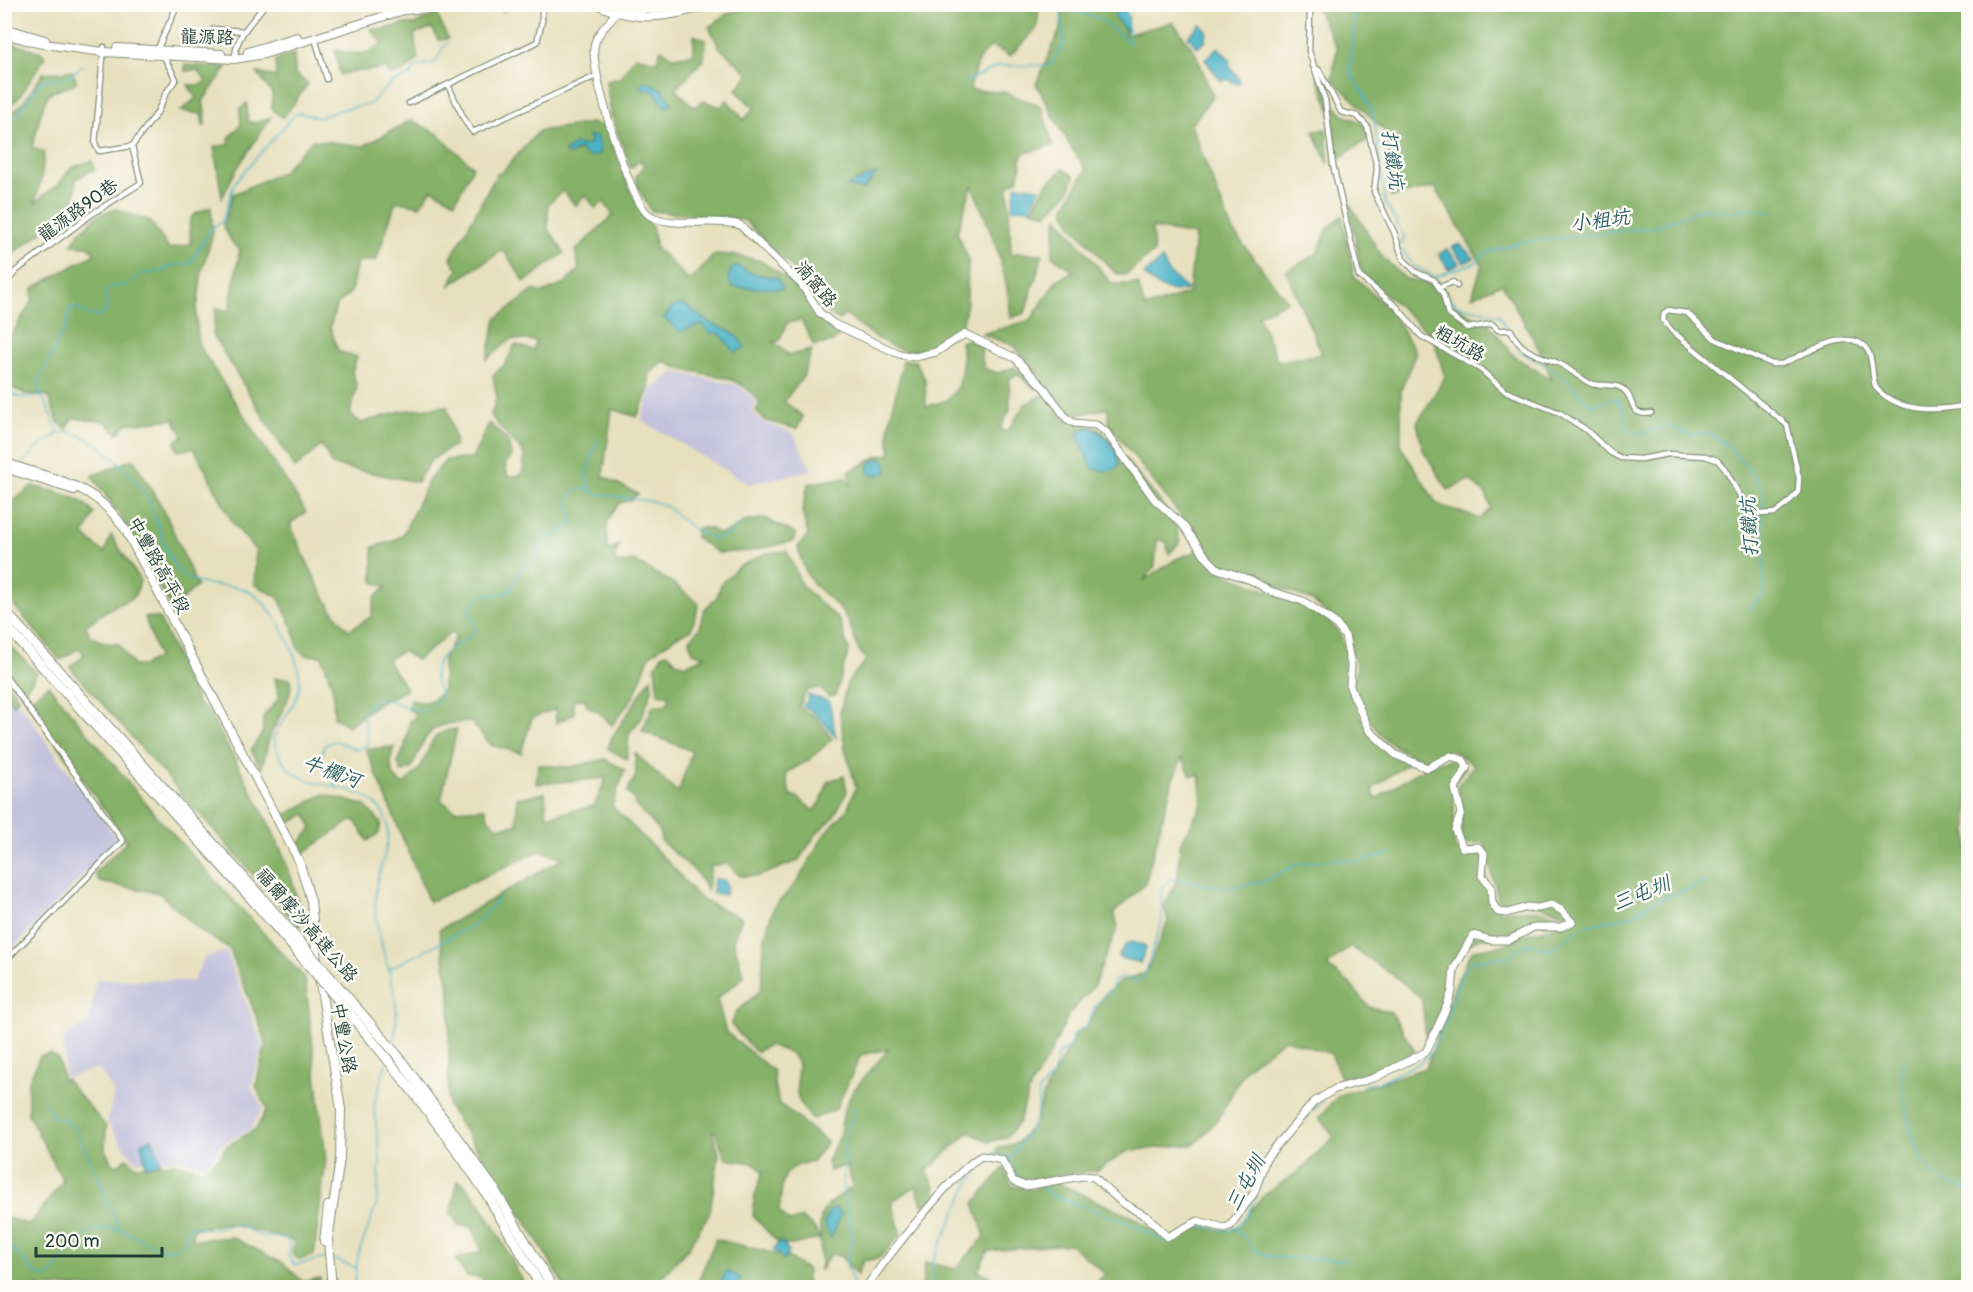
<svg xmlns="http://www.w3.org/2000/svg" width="1973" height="1292" font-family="Pangolin,'LXGW WenKai TC',sans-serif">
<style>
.industrial{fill:#c3c1db}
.forest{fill:#86b168;stroke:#52774e;stroke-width:1.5}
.water{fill:#49b2c7;stroke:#34787e;stroke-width:1.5}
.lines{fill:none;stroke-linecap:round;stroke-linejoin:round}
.stream{stroke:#49b2c7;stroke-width:1.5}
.street-casing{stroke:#838e78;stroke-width:7}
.secondary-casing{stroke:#838e78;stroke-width:9}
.primary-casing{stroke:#838e78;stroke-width:10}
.highway-casing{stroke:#838e78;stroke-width:11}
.street{stroke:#fff;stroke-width:4.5}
.secondary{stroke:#fff;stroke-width:7}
.primary{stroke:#fff;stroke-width:8}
.highway{stroke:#fff;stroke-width:9}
.highway-bridge-casing{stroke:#838e78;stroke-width:11;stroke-linecap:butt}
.highway-bridge{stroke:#fff;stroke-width:9}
.labels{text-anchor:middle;stroke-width:5;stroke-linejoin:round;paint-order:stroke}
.street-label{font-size:18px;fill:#1f3d34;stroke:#fdfcf7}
.water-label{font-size:20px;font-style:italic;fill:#2c6060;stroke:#fdfcf7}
</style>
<rect width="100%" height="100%" fill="#fdfcf7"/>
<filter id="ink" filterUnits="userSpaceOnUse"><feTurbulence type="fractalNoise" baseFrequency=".0167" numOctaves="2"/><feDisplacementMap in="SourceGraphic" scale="12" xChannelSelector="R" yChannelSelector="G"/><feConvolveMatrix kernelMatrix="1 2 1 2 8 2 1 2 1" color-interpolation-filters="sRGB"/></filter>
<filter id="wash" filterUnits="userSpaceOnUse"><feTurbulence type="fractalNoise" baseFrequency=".008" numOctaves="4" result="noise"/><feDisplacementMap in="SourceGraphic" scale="24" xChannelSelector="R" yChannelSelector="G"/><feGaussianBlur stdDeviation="1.35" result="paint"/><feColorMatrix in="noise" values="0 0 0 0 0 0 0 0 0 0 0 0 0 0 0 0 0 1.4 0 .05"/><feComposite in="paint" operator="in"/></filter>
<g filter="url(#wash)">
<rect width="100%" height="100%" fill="#e7e0bd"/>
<g class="industrial">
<polygon points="675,372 738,385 757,403 752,411 762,422 793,433 812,470 749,484 641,420 652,389"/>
<polygon points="5,694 18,702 118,840 99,860 96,858 93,865 5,956 4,772 7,770 4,768"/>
<polygon points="226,951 262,1044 251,1087 263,1108 250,1130 222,1144 209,1163 202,1166 180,1159 136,1161 127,1151 107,1122 114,1092 98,1068 65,1079 64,1037 88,1023 97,979 193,981 204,958"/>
</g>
<g class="forest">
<path d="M1067,4L1127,5L1125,35L1173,22L1195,52L1213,96L1191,125L1232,230L1287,301L1258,315L1278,361L1322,354L1286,271L1317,254L1328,228L1342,216L1354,276L1389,309L1416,352L1401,390V447L1437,504L1480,519L1491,508L1486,494L1469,480L1448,490L1423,450L1417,423L1445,377L1433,337L1361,272L1349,203L1383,258L1406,279L1429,283L1450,304L1489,324L1515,357L1552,380L1539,349L1502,284L1472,297L1482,265L1435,187L1391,197L1386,132L1332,79L1337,48L1316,8L1318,5H1968V1287L1091,1288L1105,1274L1070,1244L988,1251L978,1271L992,1277L981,1287L922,1288L925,1262L955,1269L985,1237L974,1203L1004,1168L1012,1186L1033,1189L1056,1182L1138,1220L1172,1242L1200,1227L1234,1230L1263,1196L1300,1170L1334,1137L1319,1118L1339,1095L1426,1068C1441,1028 1451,985 1473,950L1500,946L1526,934L1566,924V914L1534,904L1499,902L1484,842L1461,845L1462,806L1457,786L1475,765L1451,750L1429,763C1380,744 1372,729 1352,683L1357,669L1346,631L1313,601L1218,563L1109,425L1108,408L1074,416L1014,346L982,334L1031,320L1056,281L1073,271L1052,256L1057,216L1112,284H1138L1145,308L1189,293L1195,235L1152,228L1154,252L1125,275L1115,273L1071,224L1064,208L1086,169L1069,144L1036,84L1061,27L1063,6Z"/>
<path d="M751,5H1039L1037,28L1010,56L992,46C976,56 974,73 970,90L1004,92L1041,106L1053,145L1022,154L1019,179L1008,185L1011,253L1043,254L1025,313L1011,318C1007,270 991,230 972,186L957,232L968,259L967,302L962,327C950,338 924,353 906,351C887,348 861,326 845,315L839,320L829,313L817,292L744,220L651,211L638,187L636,177L644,166L640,160L631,168L611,114L606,81L620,78L635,56L657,61L661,49L673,57L694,54V35L706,40L704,59L676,89L694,107L703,101L721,107L727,100L744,120L754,108L736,90L749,74L719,47L709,27L727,14Z"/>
<path d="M437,14L448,39L438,40L432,28L414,34L418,60L404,71L390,75L384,67C369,74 355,68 340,75L335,50C358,55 363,57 383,43L371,30L373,28C387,34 400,20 414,25Z"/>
<polygon points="5,41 41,52 45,57 18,99 5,109"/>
<polygon points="294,54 295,74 308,84 283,118 272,109 272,93 257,73 276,77 276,60"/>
<polygon points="185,65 227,67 203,101 206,117 204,127 201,114 181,111 196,98 188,85 201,85 206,80 197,70 185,71"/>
<path d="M72,71L77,81C69,89 60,88 51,93C42,98 36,136 32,148L44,152L42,175L35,202L59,184L71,168L92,161L95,169L76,179L75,203L69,211L5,260V274V116C21,111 33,87 43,73Z"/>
<path d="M1320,74C1326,86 1330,102 1340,112C1352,124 1361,112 1370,138L1338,159L1332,114L1317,76Z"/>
<polygon points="247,103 248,121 256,123 271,117 236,170 222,198 214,147 230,144 229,138 241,124 240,109"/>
<polygon points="411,120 438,134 473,167 455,202 432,189 420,206 396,201 376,261 357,261 351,292 336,306 330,327 338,351 357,357 352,372 357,386 350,414 361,423 402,411 447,406 456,444 431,460 417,482 332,465 322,445 295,468 213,335 216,308 229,311 240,249 233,244 223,226 233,194 282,172 312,140 364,146"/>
<path d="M592,123L606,127L631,193L652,227L656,248L690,281L715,254L734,255L761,261L792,282L827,325L842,333L833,342L814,346L801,320L787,323L779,341H773L789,355L812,350L803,377L784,401L803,417L797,429L764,420L756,411L760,402C755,397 749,390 743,386C719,370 687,376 663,361L649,375V389L637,417L612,409L603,476L638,494L630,500L619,503L607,522V551L619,545L614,558L618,564L634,561L673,583L699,604L691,630L677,636L650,655L634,696L612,725L600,713L587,706L585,699L573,700L574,714L556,723L555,709L532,718L521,753L491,745L471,722C426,723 429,731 411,769L402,772L398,763L405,746L410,720L415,718V713L408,709L410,699C424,706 433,701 443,690V659L456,637L452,632L417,660L402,651L387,660L407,690L379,703L348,726L334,717L333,689L322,656L305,655L298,649L293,628L278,597L254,584L256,551L233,523L194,448L178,451L175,442L183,436L174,419L126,424L118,434L106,422L72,418L67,429L58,422L48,396L26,394L5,385V342L7,343L32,301L33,288L95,254L89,246L72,245L78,234L98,215L117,209L150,221L169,249L191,244C189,218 185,216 211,207L213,233L202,270L196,317L199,346L306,512L290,524C303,553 327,611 349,630L371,617L375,597L387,587L373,582V547L394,541L403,534L429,480L446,460L472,459L489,423L508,441L511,455L505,465L508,477L522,475L525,456C515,440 500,431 491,415L497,397L493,376L506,363L515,345L533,350L536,341L512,339L487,359L496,319L534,290L543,293L564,284L579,269L575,251L613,215L604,202L595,208L585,194L576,206L563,191L548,204V228L564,253L525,282L503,250L450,285L458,269L451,258L497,174L501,173L539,131Z"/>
<polygon points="1326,129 1329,165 1313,131"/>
<polygon points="1063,169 1074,176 1070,190 1048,214 1031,210 1046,185"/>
<path d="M968,339L982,347L981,357L985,369L999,373L1014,367L1034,380L1036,389L1017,374L1009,379L1010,410L1001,427L1003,432L1008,430L1025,404L1045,394L1060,415L1097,428L1104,433L1174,519L1180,542L1169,554L1166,541L1157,540L1155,566L1143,581L1176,559L1200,550L1216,570L1313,609L1339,631L1350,664L1346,683L1366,728L1408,763L1372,789L1376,799C1399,785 1430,758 1459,759L1465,768L1452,787C1458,809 1450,836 1456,851L1479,848C1486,857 1485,876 1489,889C1492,896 1496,904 1499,911C1516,910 1549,906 1561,920L1558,923H1534L1498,938H1478L1455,955L1447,978L1443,1003L1426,1037L1422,999L1397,978L1350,946L1327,966L1349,983L1369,1007L1391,1012L1415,1051L1388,1067L1341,1078L1331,1054L1285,1039L1246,1068L1218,1119L1195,1144L1128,1151L1096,1171L1062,1174L1029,1182L1016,1175L1007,1157L996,1154L997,1148L1017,1143L1035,1122L1046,1089L1076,1033L1087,1028L1103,996L1121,981L1146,973L1168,921L1164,907L1178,877L1180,845L1202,804L1199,774L1191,776L1182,758L1173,779L1145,884L1114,913L1118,926L1093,987L1069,1014L1049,1056L1030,1088L1019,1122L1007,1137L989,1142L969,1132L927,1171L935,1187V1198L923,1207L916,1186L892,1201L901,1235L879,1258L863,1261L857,1275L840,1256L830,1254L820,1271C823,1256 816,1221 824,1210C830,1202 844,1193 853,1186L846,1165L830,1171L827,1161L839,1138L844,1110L853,1091L889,1049L861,1055L836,1109L813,1119C793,1101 796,1089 798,1063L792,1054L769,1045L756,1052L731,1025L736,1012L761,990L765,935L774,907L797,882L824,835L847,810L856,787L845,749L840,713L847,683L866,660C854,648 855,633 847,619C839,604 826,597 815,585C805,575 801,561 798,547L808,535L802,511L808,484L845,477L851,486L849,472L878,456L891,454C883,424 899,390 903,360L915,361L925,379L926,407C933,404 944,402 949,398C963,387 964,357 961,342Z"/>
<polygon points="133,459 164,510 197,586 172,609 119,514 92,476"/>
<path d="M32,486C54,492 81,494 94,514L84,535L104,553L111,535L140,580C135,605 126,598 111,608C102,613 95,620 86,625L90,636L105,643L119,644L133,666H143L158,657L145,617L159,618L198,704L208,711C236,764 304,871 300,928L70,667L84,655L79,648L60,660L5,595V508Z"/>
<polygon points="764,518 796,534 793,541 750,551 718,553 695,537 697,528 710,528 719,534 730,531 744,522"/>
<polygon points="787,551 802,586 839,620 849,650 835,696 829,697 819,688 806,691 799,707 817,718 832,739 809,760 786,773 790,796 797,797 814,811 821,802 828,781 844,776 847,792 833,818 817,833 798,861 759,876 740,876 727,863 711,866 707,890 696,872 662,842 658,829 635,805 634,799 627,792 636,775 635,753 678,793 692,751 642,731 653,706 667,704 670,696 658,694 655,666 663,654 668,653 676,662 686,665 705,656 693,652 689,641 700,628 704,610 717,597 721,584 738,567 767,553"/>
<polygon points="5,640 37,673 24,692 5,670"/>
<path d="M275,678L291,679C292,700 278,717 270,736C266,747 266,758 261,768L251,750L263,731V717L279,698Z"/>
<polygon points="651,678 652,690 641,719 629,733 627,759 608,749 612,737"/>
<polygon points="4,679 19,698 13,704 5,693"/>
<polygon points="48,685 157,817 305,978 326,1159 314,1255 299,1260 292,1254 294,1245 292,1240 225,1223 194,1229 192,1236 194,1240 232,1237 284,1264 303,1282 320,1278 321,1287 5,1287 4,1271 12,1262 5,1261 5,1217 29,1225 63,1181 28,1114 28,1083 40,1056 50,1054 58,1058 63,1081 65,1079 106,1126 105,1150 113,1164 119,1164 127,1158 136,1166 177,1163 203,1170 222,1155 225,1147 256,1129 267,1109 256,1086 266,1041 229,948 203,933 159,893 99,882 95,873 127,841 27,702"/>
<path d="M457,729L441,800L455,810L485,808L489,819L498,827L517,825V798L545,793L547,816L594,806L606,778L536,784L538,765L571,767L605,759L625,770L612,806L671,865L700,899L742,918L733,940L744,976L717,999L726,1032L773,1071L775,1090L779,1103L827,1142L813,1161C778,1168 784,1179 779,1211L789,1222L802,1218L815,1229L819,1239L792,1245L779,1244L753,1216L754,1198L763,1172L754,1163L726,1159L715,1131H712L719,1154L710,1212L688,1248L653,1287H565L529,1226L448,1106L450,993L439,930L564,858L540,851L429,902L366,749L394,747C389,761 389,776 403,785C408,780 415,774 420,768C433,746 427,732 457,729Z"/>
<polygon points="324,794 365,806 381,823 379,833 368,841 354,819 302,854 298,845 312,828 306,814 286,825 283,816"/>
<path d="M458,1180C480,1192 513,1264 526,1287H489L481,1278L467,1276L455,1260L482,1251L470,1226H459L451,1213Z"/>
<polygon points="716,1239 788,1257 807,1270 807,1287 695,1288"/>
</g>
<g class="water">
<polygon points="1120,6 1129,17 1126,31 1115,17 1115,9"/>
<polygon points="1200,24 1207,31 1206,40 1197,47 1188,37"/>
<polygon points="1218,47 1230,60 1229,65 1240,81 1238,84 1226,79 1221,81 1205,59"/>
<polygon points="645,81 662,89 672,104 666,107 654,91 639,88"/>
<path d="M588,136H595L598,139L600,154C590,158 586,156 579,149L569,155L565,152L575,144L585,146L591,143Z"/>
<polygon points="877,173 863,190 847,186"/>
<polygon points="1016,185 1040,188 1030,208 1012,209"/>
<polygon points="1460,244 1474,258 1464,263 1452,247"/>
<polygon points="1447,249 1460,264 1448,269 1439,254"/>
<path d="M1162,259L1168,272L1188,290C1168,293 1158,289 1144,275Z"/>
<polygon points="738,266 750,273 777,278 783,289 733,287 728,278 732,268"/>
<path d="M683,304C695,310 697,316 706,321C724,331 733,327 745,348L735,352L719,333H710L701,324L681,332L664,318L672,307Z"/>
<path d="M1088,427C1104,431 1118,450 1119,465C1110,474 1103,471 1092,468L1077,433Z"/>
<polygon points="881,458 886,463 887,473 873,475 868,472 870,463"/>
<polygon points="808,695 829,701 836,737 818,716 803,705 807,702"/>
<polygon points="714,879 724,880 727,886 725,895 712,893"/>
<polygon points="1131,942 1144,945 1146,948 1140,963 1118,957 1125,945"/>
<polygon points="152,1138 161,1162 146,1167 141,1143"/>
<polygon points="836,1207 841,1215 831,1238 824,1224 828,1213"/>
<polygon points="781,1241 789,1251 784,1260 773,1249"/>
<polygon points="727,1271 742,1279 733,1287 723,1287 720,1283"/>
</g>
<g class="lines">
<g class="stream">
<polyline points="1355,4 1350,72 1365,96 1374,118 1385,202 1404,236 1401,246"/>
<polyline points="503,13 507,4"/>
<polyline points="965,82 998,66 1051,65 1064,43 1061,13 1068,8 1100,19 1129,43 1126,4"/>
<polyline points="4,123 17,116 42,80 69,77 83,65"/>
<polyline points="1402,250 1413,265 1435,277 1456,305 1499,315 1520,352 1559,373 1592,406 1614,398 1623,408 1625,428 1639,434 1669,426 1689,435 1708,433 1726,444 1759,482 1764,500 1763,511"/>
<polyline points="1436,276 1475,263 1486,253 1518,243 1655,227 1703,208 1733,212 1744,208 1772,212"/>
<polyline points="4,390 19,397 41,397"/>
<path d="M59,433L39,389V381L65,328L70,309L75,307C86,312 95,323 107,310L105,293L110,287L127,285L142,274L162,271L173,265L190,264L212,227L222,222L235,182L295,114L301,113L319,118L339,110L370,104L391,83L409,76L416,67L436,62L443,47L448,43"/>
<path d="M22,464C32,453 48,437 61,433C89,426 137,477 148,499C160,523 162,554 181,573C198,590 227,582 246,590C272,601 305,662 299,690C295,706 280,723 273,738C289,803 348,771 380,809C398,831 381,860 377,883C375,892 375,902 376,911C378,957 408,997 392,1044"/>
<polyline points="4,482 13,474"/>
<polyline points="590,490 586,472 598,439"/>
<polyline points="1749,611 1764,593 1763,516"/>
<path d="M338,788L321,762L324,745L336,741L358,750L367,745C372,721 348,716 380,698C404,700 424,727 441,695C440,690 435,683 435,677C433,652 461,644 475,633L476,629L468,608L482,595L504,594L510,591L520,571L535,559L539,543L573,524L568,504L574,491L585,488L597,494L655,502L666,506L694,530L714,539L729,535L744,521"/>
<polyline points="1585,926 1631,916 1653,902 1707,882"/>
<polyline points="389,969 474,925 499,898"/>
<path d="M1904,1058C1897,1087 1913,1160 1938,1179C1946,1185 1959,1187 1968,1189"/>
<polyline points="1363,1085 1377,1083 1419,1063 1430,1055 1446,1021 1462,973 1470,963 1477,960 1510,956 1529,943 1551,950 1580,928"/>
<path d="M45,1103L53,1117L68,1121L75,1129C93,1163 105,1194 119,1228"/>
<polyline points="990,1155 996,1153 1007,1157 1018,1178 1029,1182"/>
<polyline points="1009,1160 1033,1125 1038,1109 1039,1090 1053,1076 1058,1054 1068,1048 1074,1034 1086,1026 1097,1003 1110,992 1115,981 1121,976 1136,982 1145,974 1162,921 1161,888 1172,879 1231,888 1265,881 1297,864 1336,859 1358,862 1391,853"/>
<path d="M1040,1187L1054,1196L1119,1219L1168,1242L1199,1226L1228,1231C1255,1221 1257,1182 1270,1161C1284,1139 1304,1117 1323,1101"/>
<polyline points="1236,1228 1255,1250 1270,1257 1346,1260"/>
<path d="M4,1243C19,1249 30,1277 46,1277C59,1276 70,1225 112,1228C134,1229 164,1263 184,1243L187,1230L193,1226L209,1229L238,1224L260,1236L287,1238L290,1248L288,1256L295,1265L325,1258"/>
<polyline points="333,1259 356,1268"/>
<polyline points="354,1288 358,1255 377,1203 380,1161 374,1105 386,1063"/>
<polyline points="855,1288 846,1263 853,1239 843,1189 845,1138 856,1106"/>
<path d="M932,1288C937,1278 930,1271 933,1261L969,1183L985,1161"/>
</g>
</g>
</g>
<g filter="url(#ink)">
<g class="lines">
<g class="street-casing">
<g id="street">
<path d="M1307,4L1310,12L1309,51L1325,100L1333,165L1359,276L1397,307L1421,336L1480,369L1505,391L1560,413L1585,429L1611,453L1621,458L1641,459L1668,454L1705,456L1717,460L1725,469L1744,503L1760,514L1775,513L1788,503L1798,492L1799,478L1787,425L1672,331L1663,320L1664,313L1668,310L1687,313L1715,339L1772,364H1781C1803,356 1852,323 1868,351C1874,362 1871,377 1876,388C1900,414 1938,411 1968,405"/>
<polyline points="214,29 244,31"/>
<polyline points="315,38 327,79"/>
<polyline points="104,47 95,144 99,151 132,146 157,113 166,93 176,79 164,57"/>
<polyline points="157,50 178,4"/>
<path d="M235,59C235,35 253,22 265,4"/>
<path d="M1313,66L1319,70L1341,112L1357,116L1367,126L1377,168L1374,192L1394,232L1403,259L1416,272L1434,280L1443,294L1448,314L1467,328L1492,324L1498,330H1511C1520,352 1537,355 1558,363C1565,365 1584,382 1592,384C1600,386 1612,384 1619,387C1637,394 1626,418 1651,413"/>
<polyline points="448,85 466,123 473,132 596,76"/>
<polyline points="409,103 537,42 542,21 542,4"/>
<polyline points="4,286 16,271 92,214 141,183 132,146"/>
<polyline points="1440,287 1453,282 1457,286"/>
<polyline points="4,674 123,841 4,962"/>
</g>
</g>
<g class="secondary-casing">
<path id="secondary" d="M617,9C612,23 595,32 594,48C591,72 630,203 649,215C671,229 714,217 740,225L802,285L820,313L834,324L899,354L915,357L936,352L965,334L1015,358L1045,389L1067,419L1074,423L1096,425L1106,432L1155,500L1182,524L1207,558L1218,569L1251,580L1270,591L1303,601L1335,623L1345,636L1351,665L1350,687L1369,730L1387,747L1396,755L1427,768L1451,756L1463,760L1467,767L1455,788L1461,813L1455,830L1463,848L1478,847L1484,853L1482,876L1491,887L1492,903L1498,912L1507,913L1527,907L1538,908L1551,905L1561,910L1572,922L1561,927H1534L1509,940H1491L1473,935L1454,969L1452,991L1445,1011L1426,1052L1374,1078L1335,1089L1314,1102L1266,1158L1254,1193L1230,1226L1224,1228L1198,1221L1167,1237L1149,1218L1121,1202L1094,1177L1082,1176L1025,1186L1013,1181L1002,1160L982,1156C959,1165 882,1263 866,1288"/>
</g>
<g class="primary-casing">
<g id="primary">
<path d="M596,4C639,24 669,17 713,4"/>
<polyline points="610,4 641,13"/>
<polyline points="4,28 45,40"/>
<polyline points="4,34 37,43 103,52 235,59 264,54 404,10 474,4"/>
<polyline points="117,48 221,54"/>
<polyline points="248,52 297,37"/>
<path d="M4,462C56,482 91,480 125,529L299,861L311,901L317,962"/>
<polyline points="14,471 74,490"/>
<polyline points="319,977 341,1109 340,1159 328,1240 332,1288"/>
<polyline points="324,1241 328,1206"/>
</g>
</g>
<g class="highway-casing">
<g id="highway">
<polyline points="4,610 262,898"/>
<polyline points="4,624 256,904"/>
<polyline points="494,1189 553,1288"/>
<polyline points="486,1193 542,1288"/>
</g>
</g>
<use href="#street" class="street"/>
<use href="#secondary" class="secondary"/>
<use href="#primary" class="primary"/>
<use href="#highway" class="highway"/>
<g class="highway-bridge-casing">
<g id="highway-bridge">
<polyline points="262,898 398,1056 494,1189"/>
<path d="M256,904C337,998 418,1090 486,1193"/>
</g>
</g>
<use href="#highway-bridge" class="highway-bridge"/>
</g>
</g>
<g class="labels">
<g class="street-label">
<text transform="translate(207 37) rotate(1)" y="6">龍源路</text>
<text transform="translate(78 210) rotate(-36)" y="6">龍源路90巷</text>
<text transform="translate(816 284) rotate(50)" y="6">湳窩路</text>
<text transform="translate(1460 343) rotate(30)" y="6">粗坑路</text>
<text transform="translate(159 565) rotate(61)" y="6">中豐路高平段</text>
<text transform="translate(307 925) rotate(49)" y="6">福爾摩沙高速公路</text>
<text transform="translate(344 1038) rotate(80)" y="6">中豐公路</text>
</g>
<g class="water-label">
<text transform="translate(1393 159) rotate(82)" y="7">打鐵坑</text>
<text transform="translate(1600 220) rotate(-7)" y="7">小粗坑</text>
<text transform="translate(1749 527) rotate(-93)" y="7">打鐵坑</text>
<text transform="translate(332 771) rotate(20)" y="7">牛欄河</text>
<text transform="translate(1641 893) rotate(-22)" y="7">三屯圳</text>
<text transform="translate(1245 1183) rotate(-62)" y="7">三屯圳</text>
</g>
</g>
<rect width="1973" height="1292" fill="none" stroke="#fdfcf7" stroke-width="24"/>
<path d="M36 1247v9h126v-9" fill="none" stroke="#1f3d34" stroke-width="3"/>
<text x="45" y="1247" font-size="18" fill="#1f3d34" stroke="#fdfcf7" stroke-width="4.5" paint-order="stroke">200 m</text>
</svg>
